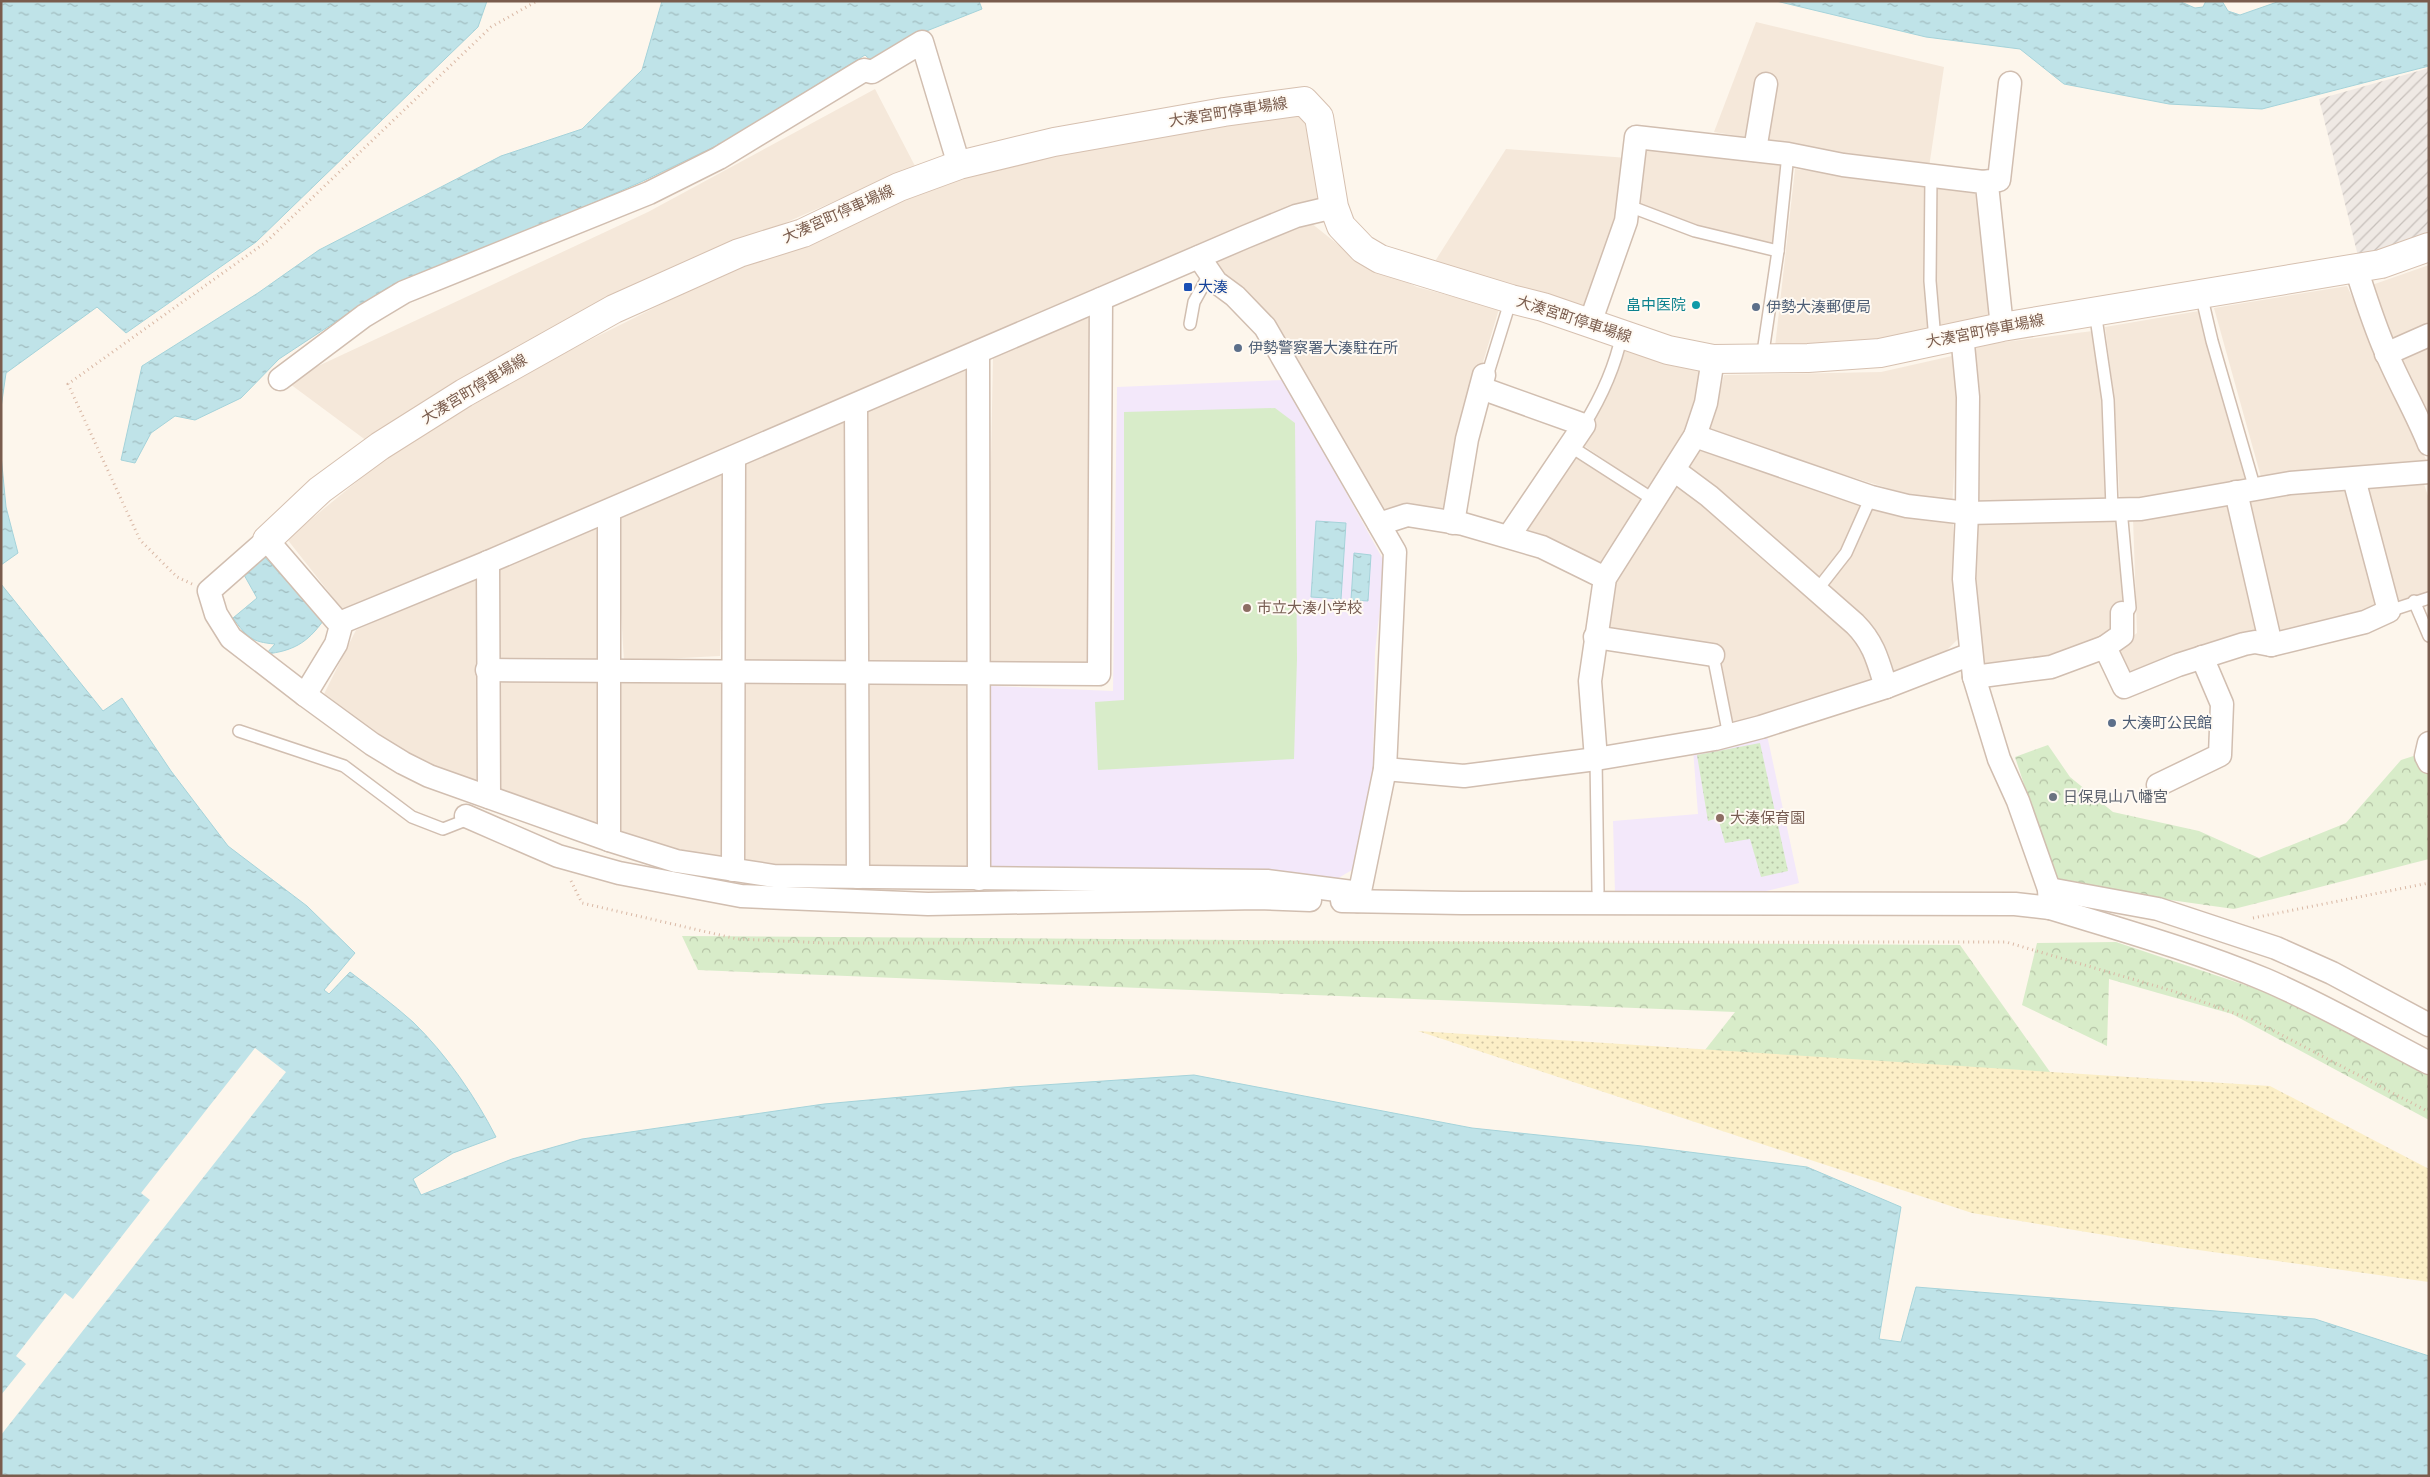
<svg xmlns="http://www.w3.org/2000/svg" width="2430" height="1477" font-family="'Asap Condensed','Noto Sans JP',sans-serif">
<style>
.residential{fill:#f5e8da}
.industrial{fill:url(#industrial-furrows)}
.education{fill:#f3e8fa}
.green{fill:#d8ecc9}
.forest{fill:url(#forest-crowns)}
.sand{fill:url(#sand-dots)}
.park{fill:url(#park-dots)}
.water{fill:url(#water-ripples);stroke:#a5d3da}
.pier{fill:#fdf6ec}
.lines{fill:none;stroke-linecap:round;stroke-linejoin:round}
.service-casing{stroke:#d1beb0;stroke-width:14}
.minor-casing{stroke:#d1beb0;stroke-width:25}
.secondary-casing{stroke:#d6c0b0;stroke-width:30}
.path{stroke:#d9b8a5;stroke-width:3;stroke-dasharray:1 4;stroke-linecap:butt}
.service{stroke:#fff;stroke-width:11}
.minor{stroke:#fff;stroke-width:22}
.secondary{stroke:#fff;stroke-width:28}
.transit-dot{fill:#1a4fb4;stroke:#fffaf3;stroke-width:2}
.culture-dot{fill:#0f9aa8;stroke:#fffaf3;stroke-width:2}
.service-dot{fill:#5c6f8a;stroke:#fffaf3;stroke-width:2}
.education-dot{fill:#8d6e63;stroke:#fffaf3;stroke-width:2}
.worship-dot{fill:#6b7280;stroke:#fffaf3;stroke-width:2}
.labels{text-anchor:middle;stroke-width:4;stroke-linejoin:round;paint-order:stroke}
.street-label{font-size:15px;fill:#7a5c4d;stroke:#fffaf3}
.transit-label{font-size:15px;fill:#164399;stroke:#fffaf3;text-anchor:start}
.culture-label{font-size:15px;fill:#0d838f;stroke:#fffaf3;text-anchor:end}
.service-label{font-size:15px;fill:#4e5e75;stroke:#fffaf3;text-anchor:start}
.education-label{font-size:15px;fill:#785e54;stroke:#fffaf3;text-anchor:start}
.worship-label{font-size:15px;fill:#5b616d;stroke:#fffaf3;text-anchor:start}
</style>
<defs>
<pattern id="industrial-furrows" width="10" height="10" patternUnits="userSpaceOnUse" patternTransform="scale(1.25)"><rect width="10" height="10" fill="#efe9e4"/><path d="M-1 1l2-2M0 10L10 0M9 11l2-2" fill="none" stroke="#c7c0bb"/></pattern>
<pattern id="forest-crowns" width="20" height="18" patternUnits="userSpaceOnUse" patternTransform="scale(1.25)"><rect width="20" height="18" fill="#d8ecc9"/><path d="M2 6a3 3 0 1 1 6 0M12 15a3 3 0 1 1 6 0" fill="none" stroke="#b4c2a5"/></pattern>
<pattern id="sand-dots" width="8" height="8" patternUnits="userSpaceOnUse" patternTransform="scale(1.25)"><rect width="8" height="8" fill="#fcefc7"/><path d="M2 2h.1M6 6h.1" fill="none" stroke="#d1c5a4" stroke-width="1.8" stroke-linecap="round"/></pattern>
<pattern id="park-dots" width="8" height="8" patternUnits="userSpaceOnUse" patternTransform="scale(1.25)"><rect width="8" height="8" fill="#d8ecc9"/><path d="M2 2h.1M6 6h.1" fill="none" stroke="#b4c2a5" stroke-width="1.8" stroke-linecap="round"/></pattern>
<pattern id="water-ripples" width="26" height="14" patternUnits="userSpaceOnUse" patternTransform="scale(1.25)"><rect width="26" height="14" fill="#bfe3e8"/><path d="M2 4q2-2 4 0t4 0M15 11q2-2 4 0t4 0" fill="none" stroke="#a0bbbe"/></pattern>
</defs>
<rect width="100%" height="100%" fill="#fdf6ec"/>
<g class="residential">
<polygon points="1756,22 1944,67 1929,167 1714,132"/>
<polygon points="875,89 915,166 634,289 371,444 286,381 648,212"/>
<polygon points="1293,108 1304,119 1320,198 1311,223 1355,258 1417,287 1499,309 1456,452 1445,511 1380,511 1271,318 1198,248 346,614 287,539 399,447 568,351 696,287 976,164"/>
<polygon points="1644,144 1782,162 1773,244 1707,231 1637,204"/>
<polygon points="1506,149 1628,158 1625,212 1589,315 1432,266"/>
<polygon points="1795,169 1979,192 1996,320 1871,347 1775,347"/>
<polygon points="2429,265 2429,424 2369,286"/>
<polygon points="2347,286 2428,464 2261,477 2214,308"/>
<polygon points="2199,311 2248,483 2120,503 2114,397 2105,327"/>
<polygon points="1093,316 1090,662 987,665 993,357"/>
<polygon points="2093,331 2101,392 2106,501 1973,505 1972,346"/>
<polygon points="1626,344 1704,373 1689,432 1653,493 1580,443 1613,385"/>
<polygon points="1952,356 1959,392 1952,508 1709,433 1724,375 1881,372"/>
<polygon points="973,362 969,664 865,664 865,409"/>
<polygon points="849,416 847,663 744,661 743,459"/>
<polygon points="1698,443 1953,522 1961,636 1942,655 1890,678 1879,640 1680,469"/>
<polygon points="1575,454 1649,504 1600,567 1522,532"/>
<polygon points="721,470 726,475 720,656 624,661 615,514"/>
<polygon points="1675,478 1852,625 1880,683 1731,726 1716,650 1605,633 1611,578"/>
<polygon points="2423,481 2429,499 2429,592 2396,601 2368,487"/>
<polygon points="2351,487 2380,609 2278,635 2248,499"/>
<polygon points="2231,505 2265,636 2131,677 2116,650 2137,633 2133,518"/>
<polygon points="2117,517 2124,603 2116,631 2045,662 1978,670 1971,521"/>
<polygon points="597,523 605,527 601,662 497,662 497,567"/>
<polygon points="481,575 477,783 418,763 321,700 356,630"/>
<polygon points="604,679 602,829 497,790 499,681"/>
<polygon points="726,680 722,864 618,836 618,681"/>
<polygon points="739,681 846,682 846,869 739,863"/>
<polygon points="866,681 968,683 969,868 867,869"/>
</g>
<polygon class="industrial" points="2429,68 2429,238 2358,256 2319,99"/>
<g class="education">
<polygon points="1284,380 1385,563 1375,652 1373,767 1364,854 1352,870 1335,880 985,872 979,839 991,686 1113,691 1117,387"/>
<polygon points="1767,735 1799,883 1746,896 1615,893 1613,821 1698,814 1693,749"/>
</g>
<polygon class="green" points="1275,408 1295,423 1297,659 1294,759 1098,770 1095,702 1124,700 1124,412"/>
<g class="forest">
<polygon points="2048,745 2070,777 2113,812 2199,831 2259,858 2346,823 2401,760 2429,751 2429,859 2234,909 2057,884 2015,757"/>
<polygon points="682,936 1960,945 2067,1096 1705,1050 1735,1012 698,970"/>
<polygon points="2116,942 2263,991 2429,1071 2429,1120 2232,1014 2109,979 2107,1046 2022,1005 2037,943"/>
</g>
<polygon class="sand" points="1418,1031 2270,1086 2429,1169 2429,1282 2177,1247 1972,1213"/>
<polygon class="park" points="1760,743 1788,871 1761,877 1750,839 1725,843 1718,818 1708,821 1697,755"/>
<g class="water">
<polygon points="1,1 487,1 478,27 256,242 126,333 97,307 6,373 1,408"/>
<polygon points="662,1 979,1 982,9 924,32 875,64 865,55 722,143 641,182 508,240 387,288 279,359 241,398 195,420 175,416 151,433 135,463 121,460 142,366 258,293 319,250 501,156 582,129 642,70"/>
<polygon points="1776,1 2179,1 2195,8 2203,7 2206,1 2222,1 2228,11 2240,15 2280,1 2429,1 2429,66 2262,109 2169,104 2064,84 2020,49 1926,37"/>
<polygon points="1,455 6,507 18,553 1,565"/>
<polygon points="1316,521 1346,523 1341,599 1311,597"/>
<path d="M261,553L323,621C307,643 293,651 266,654L275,644C251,642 247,637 233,618L257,598L243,573Z"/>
<polygon points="1354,553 1371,555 1368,601 1351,600"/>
<path d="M1,584L103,711L122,698L171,771L228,846L307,906L355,953L324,990L329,994L350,972C371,988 393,1004 413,1022C446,1054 475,1096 496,1137L453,1153L413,1179L421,1195L512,1159L582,1139L824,1104L1013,1087L1194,1075L1472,1128L1642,1146L1807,1167L1901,1207L1879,1339L1901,1342L1916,1287L2315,1319L2429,1356V1476H1Z"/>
</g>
<polygon class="pier" points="255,1048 286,1072 1,1435 1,1395 26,1364 16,1356 65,1293 73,1299 150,1200 141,1193"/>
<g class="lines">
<g class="service-casing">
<g id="service">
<polyline points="1931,177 1930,281 1935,340"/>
<polyline points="1629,206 1695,231 1778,251"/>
<polyline points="2201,294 2212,341 2255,489"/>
<polyline points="2095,311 2108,400 2112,508"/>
<polyline points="1190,324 1194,302 1210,273"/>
<polyline points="1762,359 1778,251 1788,154"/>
<polyline points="1484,374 1488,373 1511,299"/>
<path d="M1584,425C1602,396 1615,367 1622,334"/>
<polyline points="1570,446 1654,500"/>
<polyline points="2121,509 2130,608 2127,613 2122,613"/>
<polyline points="1817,590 1846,553 1871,497"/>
<polyline points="2414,601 2429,636"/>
<polyline points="2389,611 2429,598"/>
<polyline points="1713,655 1729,736"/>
<polyline points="239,731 344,766 412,817 443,829 471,818"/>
<polyline points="1596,759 1598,891"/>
</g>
</g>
<g class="minor-casing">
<g id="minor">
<polyline points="1755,150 1766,84"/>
<polyline points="1983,182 1999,180 2010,83"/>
<polyline points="1334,207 1296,216 1245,237 488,562 342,622 336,620 267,540 209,591 216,614 231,638 305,695 372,744 403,763 429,776 609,840 676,861 774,876 1267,881 1360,893"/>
<polyline points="1199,257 1216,282 1235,296 1265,327 1395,552 1385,769 1358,901"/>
<path d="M2356,268C2365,296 2374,325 2386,352C2399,383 2416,412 2429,444"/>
<polyline points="1590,323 1626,221 1636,137 1788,154 1843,165 1983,182 1987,185 2002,327"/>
<polyline points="978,352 979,879"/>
<polyline points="2386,354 2429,335"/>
<polyline points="280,379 364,316 404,292 649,193 719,158 864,70 872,72 922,42 959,165"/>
<polyline points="1481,388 1584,425 1509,536"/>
<polyline points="856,405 858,877"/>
<polyline points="1695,436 1871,497 1907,506 1967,513 2141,509 2290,483 2429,472"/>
<path d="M1674,470L1709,496L1855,624C1874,643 1878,661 1886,687"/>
<polyline points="2236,492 2271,645"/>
<polyline points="1453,523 1467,439 1484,375"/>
<polyline points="1379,524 1407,515 1463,524 1542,547 1605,578"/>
<polyline points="488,562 489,797"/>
<polyline points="1595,637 1713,655"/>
<polyline points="2105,647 2122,635 2122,613"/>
<polyline points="487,670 1099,674 1101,299"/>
<polyline points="1974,677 2051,667 2105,647 2124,687 2178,665 2244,644 2255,642 2271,645 2365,622 2389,611 2354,479"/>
<polyline points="305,695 336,644 342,622"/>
<polyline points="2429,743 2426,756 2429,762"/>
<polyline points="1596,759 1590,681 1605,578 1695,436 1706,403 1713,359"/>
<polyline points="1385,769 1464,776 1596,759 1715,739 1761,727 1886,687 1971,654"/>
<polyline points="2158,785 2220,755 2222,704 2202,657"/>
<polyline points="466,816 558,856 619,873 741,896 928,904 1258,898 1310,900"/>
<polyline points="609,840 609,511"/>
<polyline points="733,870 734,457"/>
<polyline points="2049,889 2158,909 2276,948 2332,973 2429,1025"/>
<polyline points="1342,901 1462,903 2015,904 2050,908 2049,889 2018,801 1999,759 1974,677 1964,579 1967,513 1968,397 1962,334"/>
<path d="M2050,908C2122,930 2197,951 2266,980C2322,1004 2375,1035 2429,1063"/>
</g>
</g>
<g class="secondary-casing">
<polyline id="secondary" points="267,540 320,490 380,446 464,393 614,309 739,253 803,233 899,187 959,165 1054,142 1224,112 1304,101 1319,117 1334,207 1341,226 1363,249 1380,259 1511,299 1543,307 1668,350 1713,359 1808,358 1880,353 2002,327 2381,264 2429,247"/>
</g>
<g class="path">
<polyline points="192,584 177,577 140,540 68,384 266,242 491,27 537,1"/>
<polyline points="571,881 582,903 737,939 825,943 2006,942 2173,991 2253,1020 2429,1112"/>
<polyline points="2253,918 2429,883"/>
</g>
<use href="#service" class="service"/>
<use href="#minor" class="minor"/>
<use href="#secondary" class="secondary"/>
</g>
<rect class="transit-dot" x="1183" y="282" width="10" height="10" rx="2.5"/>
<circle class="culture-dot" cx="1696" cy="305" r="5"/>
<g class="service-dot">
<circle cx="1756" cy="307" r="5"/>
<circle cx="1238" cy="348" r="5"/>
<circle cx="2112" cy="723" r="5"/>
</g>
<g class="education-dot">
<circle cx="1247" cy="608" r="5"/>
<circle cx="1720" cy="818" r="5"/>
</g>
<circle class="worship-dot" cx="2053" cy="797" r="5"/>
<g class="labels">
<g class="street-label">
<text transform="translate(1228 112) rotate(-9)" y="5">大湊宮町停車場線</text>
<text transform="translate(838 214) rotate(-24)" y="5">大湊宮町停車場線</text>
<text transform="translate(1574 319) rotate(18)" y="5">大湊宮町停車場線</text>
<text transform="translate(1985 331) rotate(-11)" y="5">大湊宮町停車場線</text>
<text transform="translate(474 389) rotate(-31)" y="5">大湊宮町停車場線</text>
</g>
<g class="transit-label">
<text x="1198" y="292">大湊</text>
</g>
<g class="culture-label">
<text x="1686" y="310">畠中医院</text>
</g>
<g class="service-label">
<text x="1766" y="312">伊勢大湊郵便局</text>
<text x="1248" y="353">伊勢警察署大湊駐在所</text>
<text x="2122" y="728">大湊町公民館</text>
</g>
<g class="education-label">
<text x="1257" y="613">市立大湊小学校</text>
<text x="1730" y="823">大湊保育園</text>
</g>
<g class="worship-label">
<text x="2063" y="802">日保見山八幡宮</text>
</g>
</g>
<rect width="2430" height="1477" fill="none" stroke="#7a5c4d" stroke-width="5"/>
</svg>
